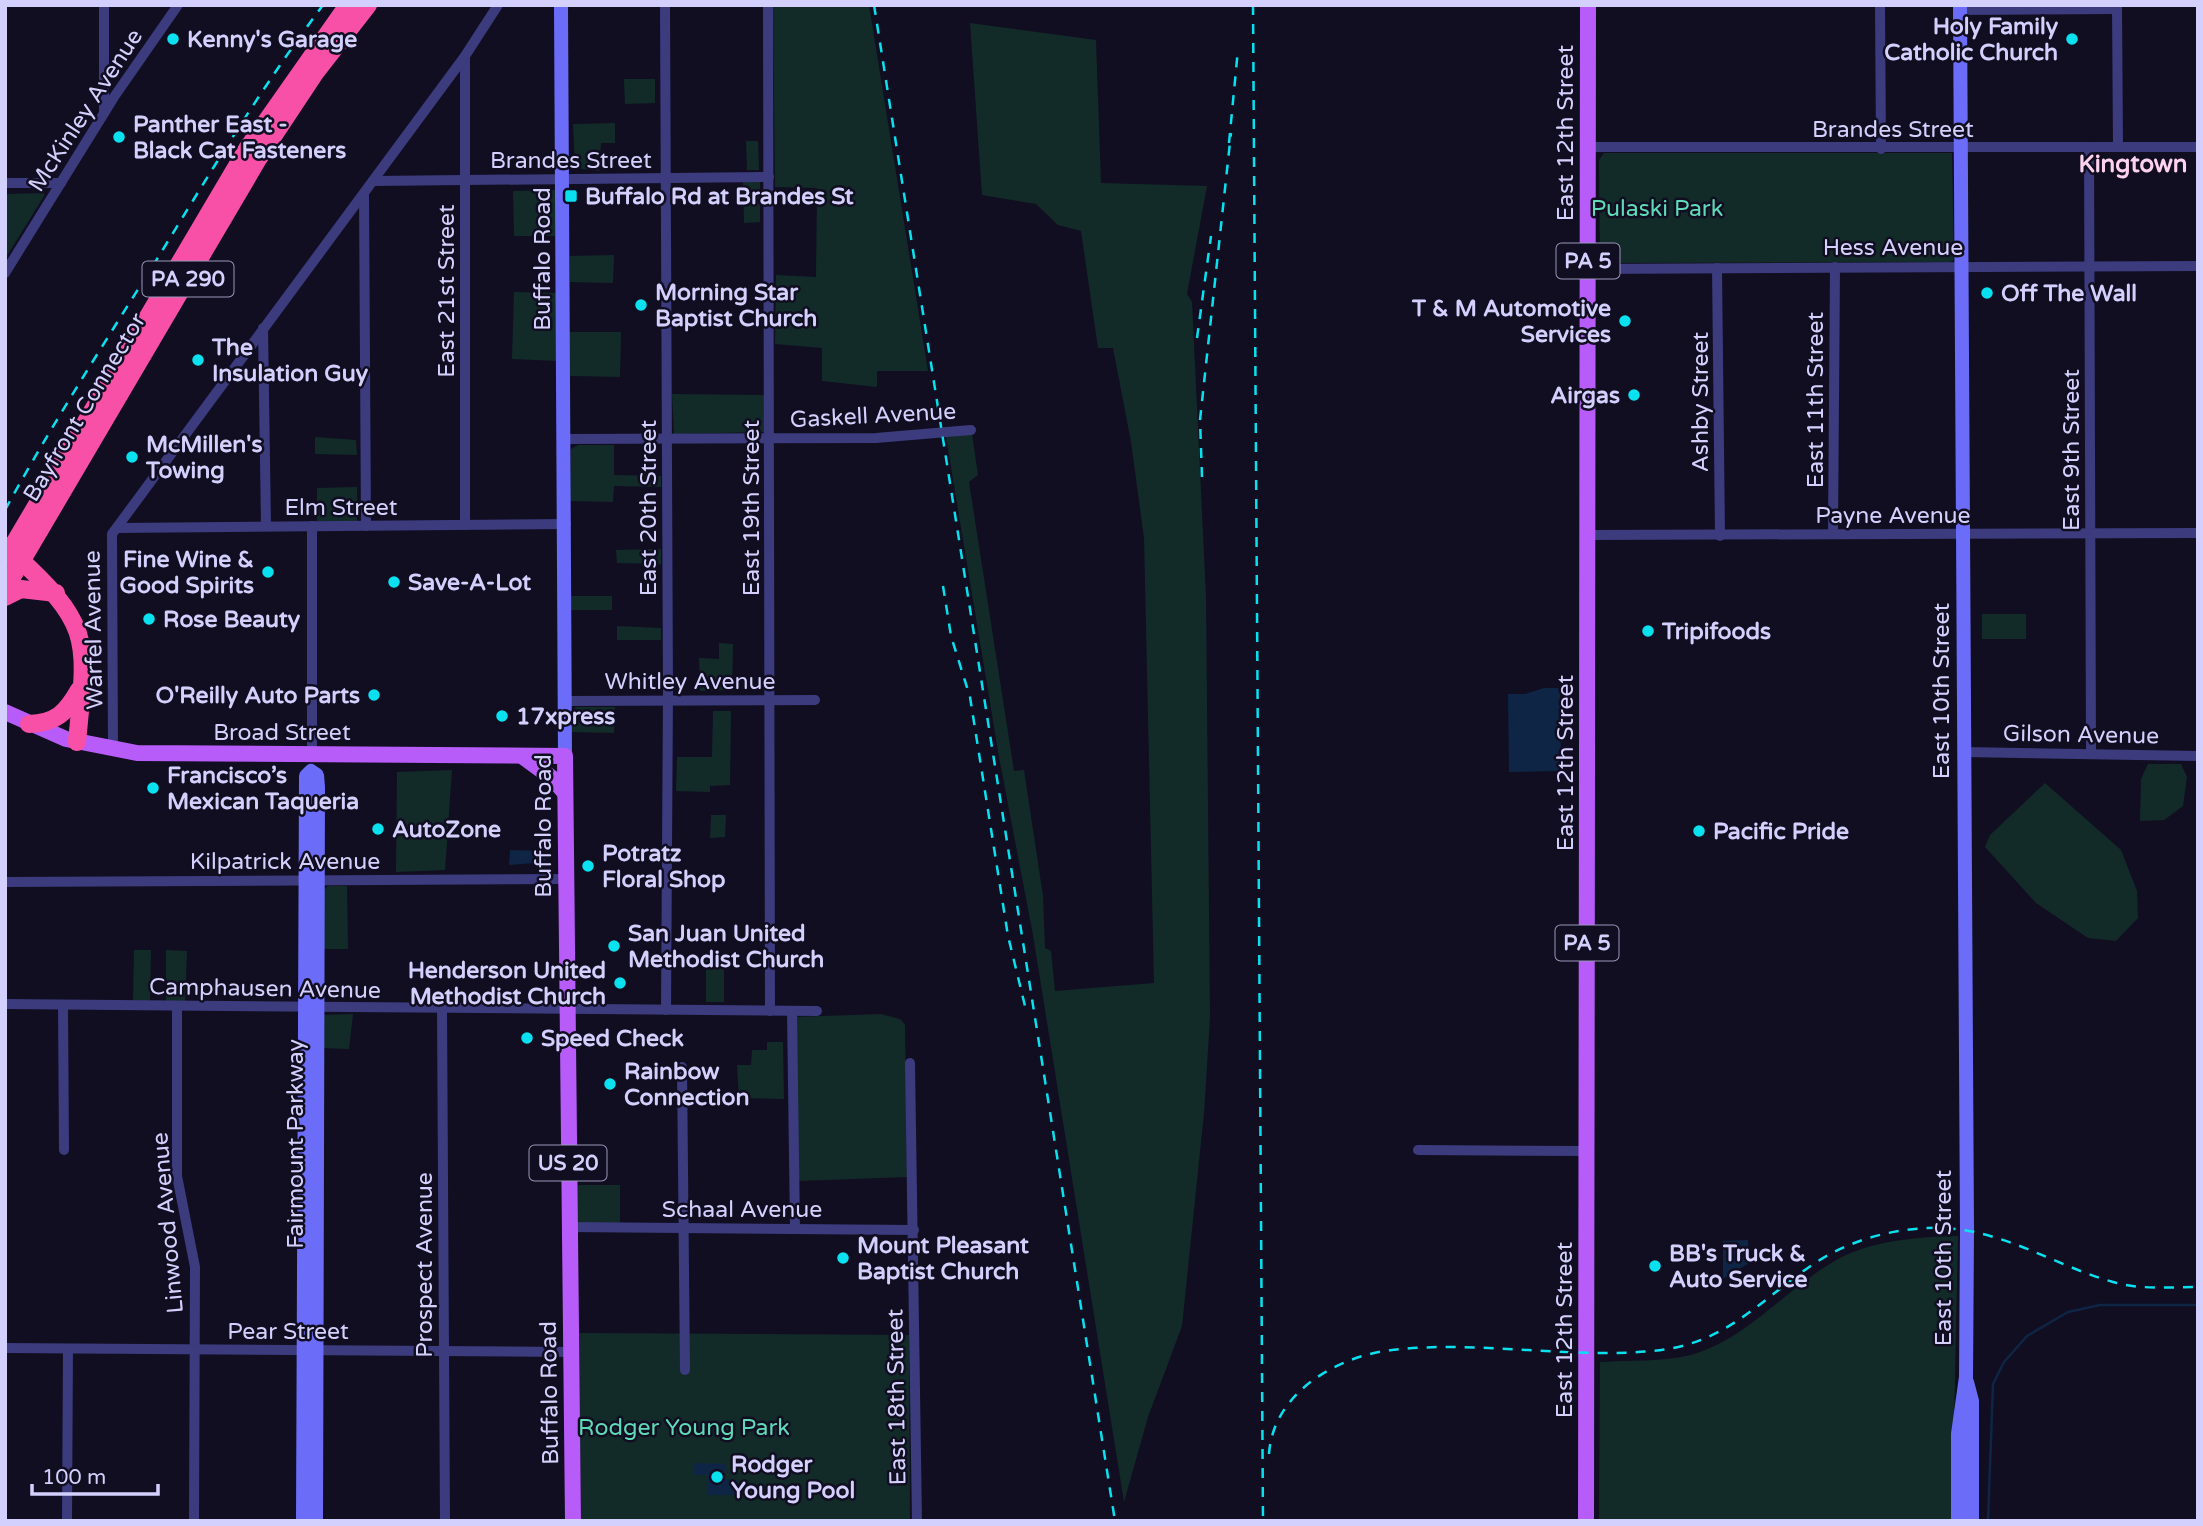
<svg xmlns="http://www.w3.org/2000/svg" width="2203" height="1526" font-family="'Varela Round',sans-serif">
<style>
.green{fill:#122b29}
.water{fill:#0f2545}
.lines{fill:none;stroke-linecap:round;stroke-linejoin:round}
.stream{stroke:#0f2545;stroke-width:2.5}
.street{stroke:#3b3b7e;stroke-width:10}
.secondary{stroke:#6b6df9;stroke-width:14}
.primary{stroke:#b85cf9;stroke-width:16}
.highway{stroke:#f850a7;stroke-width:18}
.rail{stroke:#0ae1f0;stroke-width:2.5;stroke-dasharray:10 9;stroke-linecap:butt}
.poi-dot{fill:#0ae1f0;stroke:#110e21;stroke-width:2.5}
.labels{text-anchor:middle;stroke-width:5;stroke-linejoin:round;paint-order:stroke}
.shield{fill:#110e21;stroke:#9a96bb;stroke-width:2}
.shield-label{font-size:21px;font-weight:bold;fill:#d4d0fd}
.poi-label{font-size:23px;font-weight:bold;fill:#d4d0fd;stroke:#110e21;text-anchor:start}
.street-label{font-size:23px;fill:#d4d0fd;stroke:#110e21}
.park-label{font-size:23px;fill:#5fdab7;stroke:#110e21}
.neighbourhood-label{font-size:24px;font-weight:bold;fill:#fdd2ef;stroke:#110e21}
</style>
<rect width="100%" height="100%" fill="#110e21"/>
<g class="green">
<polygon points="773,5 869,5 928,371 877,371 877,387 822,381 822,348 775,344 776,275 816,277 817,188 775,187"/>
<polygon points="970,23 1096,40 1101,183 1207,186 1187,294 1192,302 1206,597 1210,1017 1204,1113 1182,1326 1148,1417 1124,1502 1033,935 999,757 946,437 972,434 978,475 969,482 1014,771 1024,770 1043,896 1045,948 1051,951 1055,991 1154,983 1144,538 1131,442 1113,348 1098,348 1081,231 1058,225 1036,204 982,195"/>
<polygon points="624,79 655,79 655,103 625,104"/>
<polygon points="615,123 615,143 601,143 599,171 575,168 573,124"/>
<polygon points="746,141 758,141 759,170 747,170"/>
<polygon points="1604,153 1952,153 1954,260 1950,262 1603,263 1600,259 1599,160"/>
<polygon points="760,180 760,222 744,223 743,181"/>
<polygon points="555,190 555,236 514,236 513,191"/>
<polygon points="44,193 44,196 5,259 5,194"/>
<polygon points="614,255 613,283 570,282 570,256"/>
<polygon points="514,292 558,293 558,361 512,359"/>
<polygon points="569,332 621,332 620,377 570,376"/>
<polygon points="672,394 765,395 764,432 674,434"/>
<polygon points="315,437 356,440 357,455 315,454"/>
<polygon points="614,445 614,475 661,476 661,487 614,486 613,502 570,501 571,449 578,445"/>
<polygon points="357,487 357,521 317,521 317,488"/>
<polygon points="661,549 661,564 617,563 616,550"/>
<polygon points="570,596 612,596 612,610 571,610"/>
<rect x="1982" y="614" width="44" height="25"/>
<polygon points="617,626 661,628 661,640 617,640"/>
<polygon points="719,643 733,644 732,690 700,691 699,658 719,659"/>
<polygon points="576,707 615,707 614,733 571,732 571,712"/>
<polygon points="713,711 731,711 730,785 710,786 710,792 676,791 677,757 712,757"/>
<polygon points="2148,764 2181,764 2187,777 2183,806 2164,820 2140,821 2141,779"/>
<polygon points="452,770 445,870 396,872 397,772"/>
<polygon points="2045,783 2121,850 2137,891 2138,918 2116,941 2088,938 2036,903 1985,847 1990,835"/>
<polygon points="711,815 726,815 725,837 710,838"/>
<polygon points="328,886 347,886 348,949 322,949 322,892"/>
<polygon points="134,950 151,950 150,1002 133,1002"/>
<polygon points="166,950 187,951 185,1003 166,1002"/>
<rect x="706" y="956" width="18" height="46"/>
<polygon points="353,1014 349,1049 322,1048 324,1015"/>
<polygon points="881,1014 900,1019 905,1025 907,1177 799,1181 794,1017"/>
<polygon points="767,1042 783,1042 784,1099 739,1098 737,1065 751,1065 752,1050 767,1050"/>
<polygon points="577,1185 620,1185 620,1224 577,1223"/>
<path d="M1958,1236L1952,1521H1599L1600,1362C1629,1360 1662,1362 1691,1355C1748,1339 1787,1287 1838,1259C1874,1240 1918,1237 1958,1236Z"/>
<polygon points="579,1333 909,1335 910,1521 581,1521"/>
</g>
<g class="water">
<polygon points="1544,688 1558,688 1560,692 1561,769 1557,771 1509,772 1508,694 1525,694"/>
<polygon points="510,850 543,851 546,862 509,865"/>
<polygon points="1748,1240 1749,1263 1723,1279 1723,1241"/>
<polygon points="694,1463 726,1464 726,1479 737,1480 737,1495 708,1495 708,1475 694,1475"/>
</g>
<g class="lines">
<polyline class="stream" points="1988,1521 1993,1384 2004,1362 2027,1336 2068,1312 2100,1305 2198,1305"/>
<g class="street">
<polyline points="665,5 668,692 666,1010"/>
<polyline points="768,5 770,1011"/>
<polyline points="1880,5 1881,149"/>
<polyline points="2117,6 2118,147"/>
<polyline points="1960,10 2117,9"/>
<polyline points="465,57 465,525"/>
<polyline points="104,113 104,5"/>
<polyline points="1588,147 2198,147"/>
<polyline points="2089,147 2091,753"/>
<polyline points="373,181 769,177"/>
<polyline points="5,183 61,183"/>
<polyline points="364,194 366,526"/>
<polyline points="1717,268 1720,536"/>
<polyline points="1588,269 2198,266"/>
<polyline points="5,273 114,97 178,5"/>
<polyline points="263,328 266,526"/>
<polyline points="566,439 876,438 971,430"/>
<polyline points="312,526 312,755"/>
<polyline points="117,528 566,524"/>
<polyline points="1833,534 1835,267"/>
<polyline points="1588,535 2198,533"/>
<polyline points="565,701 815,700"/>
<polyline points="113,750 112,534 465,56 498,5"/>
<polyline points="1964,752 2198,756"/>
<polyline points="5,882 566,879"/>
<polyline points="5,1004 817,1011"/>
<polyline points="63,1005 64,1150"/>
<polyline points="177,1006 177,1176 195,1267 194,1521"/>
<polyline points="442,1009 445,1521"/>
<polyline points="792,1011 795,1229"/>
<polyline points="910,1063 917,1521"/>
<polyline points="682,1067 685,1370"/>
<polyline points="1418,1150 1587,1151"/>
<polyline points="569,1227 914,1230"/>
<polyline points="5,1348 571,1352"/>
<polyline points="67,1521 68,1349"/>
</g>
<g class="secondary">
<polyline points="561,5 565,756"/>
<polyline points="1967,1382 1972,1401 1972,1521"/>
<polyline points="303,1521 306,776 311,771 317,775 318,787 316,1521"/>
<polyline points="1958,1521 1958,1434 1966,1377 1967,1231 1960,5"/>
</g>
<g class="primary">
<polyline points="5,712 66,739 137,753 565,756 573,1521"/>
<polyline points="522,756 552,778 565,793"/>
<polyline points="1586,1521 1588,5"/>
</g>
<g class="highway">
<path d="M13,553C93,626 87,638 77,742"/>
<polyline points="5,559 247,149 348,5"/>
<polyline points="5,589 258,159 315,73 368,5"/>
<polyline points="5,597 21,589 56,593"/>
<path d="M29,724C56,723 66,713 79,690"/>
</g>
<g class="rail">
<polyline points="874,5 1115,1521"/>
<polyline points="1253,5 1263,1521"/>
<polyline points="1229,143 1238,49"/>
<polyline points="1197,338 1211,236"/>
<polyline points="1202,477 1200,420 1231,133"/>
<path d="M5,510C51,426 103,345 154,264C208,176 261,88 323,5"/>
<polyline points="943,586 951,636 970,697 1008,936 1025,1006"/>
<path d="M1269,1454C1273,1393 1337,1356 1392,1350C1475,1340 1568,1359 1652,1351C1724,1345 1757,1303 1812,1265C1846,1242 1886,1230 1927,1228C1998,1225 2049,1264 2113,1282C2140,1290 2170,1287 2198,1287"/>
</g>
</g>
<g class="poi-dot">
<circle cx="173" cy="39" r="7"/>
<circle cx="2072" cy="39" r="7"/>
<circle cx="119" cy="137" r="7"/>
<rect x="564" y="189" width="14" height="14" rx="3.5"/>
<circle cx="1987" cy="293" r="7"/>
<circle cx="641" cy="305" r="7"/>
<circle cx="1625" cy="321" r="7"/>
<circle cx="198" cy="360" r="7"/>
<circle cx="1634" cy="395" r="7"/>
<circle cx="132" cy="457" r="7"/>
<circle cx="268" cy="572" r="7"/>
<circle cx="394" cy="582" r="7"/>
<circle cx="149" cy="619" r="7"/>
<circle cx="1648" cy="631" r="7"/>
<circle cx="374" cy="695" r="7"/>
<circle cx="502" cy="716" r="7"/>
<circle cx="153" cy="788" r="7"/>
<circle cx="378" cy="829" r="7"/>
<circle cx="1699" cy="831" r="7"/>
<circle cx="588" cy="866" r="7"/>
<circle cx="614" cy="946" r="7"/>
<circle cx="620" cy="983" r="7"/>
<circle cx="527" cy="1038" r="7"/>
<circle cx="610" cy="1084" r="7"/>
<circle cx="843" cy="1258" r="7"/>
<circle cx="1655" cy="1266" r="7"/>
<circle cx="717" cy="1477" r="7"/>
</g>
<g class="labels">
<g class="shield">
<rect x="1556.5" y="243.5" width="63" height="35" rx="5"/>
<rect x="142.5" y="261.5" width="91" height="35" rx="5"/>
<rect x="1555.5" y="925.5" width="63" height="35" rx="5"/>
<rect x="529.5" y="1145.5" width="77" height="35" rx="5"/>
</g>
<g class="shield-label">
<text x="1588" y="268">PA 5</text>
<text x="188" y="286">PA 290</text>
<text x="1587" y="950">PA 5</text>
<text x="568" y="1170">US 20</text>
</g>
<g class="poi-label">
<text x="2058" y="34" text-anchor="end">Holy Family<tspan x="2058" dy="26">Catholic Church</tspan></text>
<text x="187" y="47">Kenny's Garage</text>
<text x="133" y="132">Panther East -<tspan x="133" dy="26">Black Cat Fasteners</tspan></text>
<text x="585" y="204">Buffalo Rd at Brandes St</text>
<text x="655" y="300">Morning Star<tspan x="655" dy="26">Baptist Church</tspan></text>
<text x="2001" y="301">Off The Wall</text>
<text x="1611" y="316" text-anchor="end">T &amp; M Automotive<tspan x="1611" dy="26">Services</tspan></text>
<text x="212" y="355">The<tspan x="212" dy="26">Insulation Guy</tspan></text>
<text x="1620" y="403" text-anchor="end">Airgas</text>
<text x="146" y="452">McMillen's<tspan x="146" dy="26">Towing</tspan></text>
<text x="254" y="567" text-anchor="end">Fine Wine &amp;<tspan x="254" dy="26">Good Spirits</tspan></text>
<text x="408" y="590">Save-A-Lot</text>
<text x="163" y="627">Rose Beauty</text>
<text x="1662" y="639">Tripifoods</text>
<text x="360" y="703" text-anchor="end">O'Reilly Auto Parts</text>
<text x="516" y="724">17xpress</text>
<text x="167" y="783">Francisco’s<tspan x="167" dy="26">Mexican Taqueria</tspan></text>
<text x="392" y="837">AutoZone</text>
<text x="1713" y="839">Pacific Pride</text>
<text x="602" y="861">Potratz<tspan x="602" dy="26">Floral Shop</tspan></text>
<text x="628" y="941">San Juan United<tspan x="628" dy="26">Methodist Church</tspan></text>
<text x="606" y="978" text-anchor="end">Henderson United<tspan x="606" dy="26">Methodist Church</tspan></text>
<text x="541" y="1046">Speed Check</text>
<text x="624" y="1079">Rainbow<tspan x="624" dy="26">Connection</tspan></text>
<text x="857" y="1253">Mount Pleasant<tspan x="857" dy="26">Baptist Church</tspan></text>
<text x="1669" y="1261">BB's Truck &amp;<tspan x="1669" dy="26">Auto Service</tspan></text>
<text x="731" y="1472">Rodger<tspan x="731" dy="26">Young Pool</tspan></text>
</g>
<g class="street-label">
<text transform="translate(85 110) rotate(-57)" y="8">McKinley Avenue</text>
<text x="1893" y="137">Brandes Street</text>
<text transform="translate(1565 133) rotate(-90)" y="8">East 12th Street</text>
<text x="571" y="168">Brandes Street</text>
<text x="1893" y="255">Hess Avenue</text>
<text transform="translate(542 259) rotate(-90)" y="8">Buffalo Road</text>
<text transform="translate(446 291) rotate(-90)" y="8">East 21st Street</text>
<text transform="translate(1815 400) rotate(-90)" y="8">East 11th Street</text>
<text transform="translate(1700 402) rotate(-90)" y="8">Ashby Street</text>
<text transform="translate(84 407) rotate(-59)" y="8">Bayfront Connector</text>
<text transform="translate(873 415) rotate(-3)" y="8">Gaskell Avenue</text>
<text transform="translate(2071 450) rotate(-90)" y="8">East 9th Street</text>
<text x="341" y="515">Elm Street</text>
<text transform="translate(648 508) rotate(-90)" y="8">East 20th Street</text>
<text transform="translate(751 508) rotate(-90)" y="8">East 19th Street</text>
<text x="1893" y="523">Payne Avenue</text>
<text transform="translate(93 630) rotate(-91)" y="8">Warfel Avenue</text>
<text x="690" y="689">Whitley Avenue</text>
<text transform="translate(1941 691) rotate(-90)" y="8">East 10th Street</text>
<text x="282" y="740">Broad Street</text>
<text transform="translate(2081 734) rotate(1)" y="8">Gilson Avenue</text>
<text transform="translate(1565 763) rotate(-90)" y="8">East 12th Street</text>
<text transform="translate(543 826) rotate(-90)" y="8">Buffalo Road</text>
<text x="285" y="869">Kilpatrick Avenue</text>
<text transform="translate(265 988) rotate(1)" y="8">Camphausen Avenue</text>
<text transform="translate(295 1144) rotate(-90)" y="8">Fairmount Parkway</text>
<text x="742" y="1217">Schaal Avenue</text>
<text transform="translate(167 1223) rotate(-95)" y="8">Linwood Avenue</text>
<text transform="translate(1943 1258) rotate(-90)" y="8">East 10th Street</text>
<text transform="translate(424 1265) rotate(-90)" y="8">Prospect Avenue</text>
<text transform="translate(1564 1330) rotate(-90)" y="8">East 12th Street</text>
<text x="288" y="1339">Pear Street</text>
<text transform="translate(549 1393) rotate(-91)" y="8">Buffalo Road</text>
<text transform="translate(896 1397) rotate(-91)" y="8">East 18th Street</text>
</g>
<g class="park-label">
<text x="1657" y="216">Pulaski Park</text>
<text x="684" y="1435">Rodger Young Park</text>
</g>
<g class="neighbourhood-label">
<text x="2133" y="172">Kingtown</text>
</g>
</g>
<rect width="2203" height="1526" fill="none" stroke="#d4d0fd" stroke-width="14"/>
<path d="M32 1484v10h126v-10" fill="none" stroke="#d4d0fd" stroke-width="3.5"/>
<text x="42" y="1484" font-size="21" fill="#d4d0fd" stroke="#110e21" stroke-width="5" paint-order="stroke">100 m</text>
</svg>
